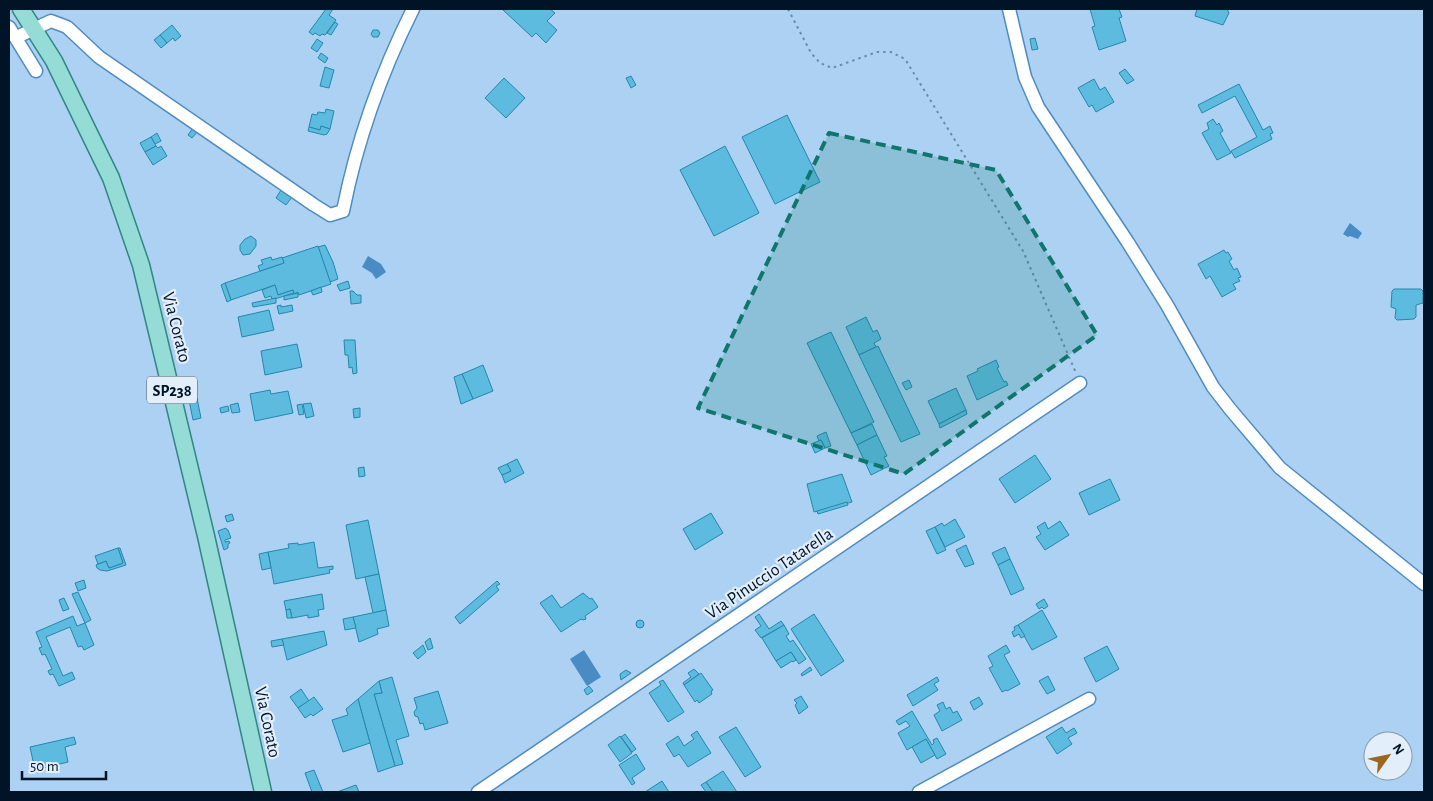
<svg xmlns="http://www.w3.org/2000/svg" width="1433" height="801" font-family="'Alegreya Sans',sans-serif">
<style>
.water{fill:#498bc5}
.building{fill:#5ebbe0;stroke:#2388ab}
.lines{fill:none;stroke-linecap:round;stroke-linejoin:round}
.minor-casing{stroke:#4f8cc1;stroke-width:15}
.major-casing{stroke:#318686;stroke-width:19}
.path{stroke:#6c8ba7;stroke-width:2;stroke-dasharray:2.5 4;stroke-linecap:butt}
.minor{stroke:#fff;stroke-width:12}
.major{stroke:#94dcd5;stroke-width:16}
.marked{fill:#0f766e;fill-opacity:0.2;stroke:#0f766e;stroke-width:4;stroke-dasharray:10 6;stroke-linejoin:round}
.labels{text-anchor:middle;stroke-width:4.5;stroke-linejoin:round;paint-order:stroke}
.shield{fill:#e2effa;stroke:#456;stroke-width:1}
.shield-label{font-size:16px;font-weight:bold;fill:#001327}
.street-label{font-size:18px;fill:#001327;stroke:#e2effa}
</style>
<rect width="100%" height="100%" fill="#acd1f3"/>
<g class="water">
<polygon points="1350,223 1362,233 1358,239 1350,236 1348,237 1343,234"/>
<polygon points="368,256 381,264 386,272 376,279 372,273 362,267"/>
<polygon points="584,650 601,677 587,686 570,659"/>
</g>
<g class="building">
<polygon points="326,9 333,9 329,15 336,20 325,35 322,34 320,36 315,33 313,35 309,32"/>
<polygon points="502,9 550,9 555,13 547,21 557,30 546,43 536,33 532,37"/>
<polygon points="1090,9 1119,9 1122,17 1119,18 1126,41 1099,50 1092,27 1095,26"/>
<polygon points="1197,9 1227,9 1229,13 1223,25 1195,16"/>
<polygon points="335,22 338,24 331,35 327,33"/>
<polygon points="172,25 181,36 175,41 173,38 167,43 160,35"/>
<polygon points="373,30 378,30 380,33 378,37 373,37 371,34"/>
<polygon points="160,35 167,43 161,48 154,40"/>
<polygon points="1035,38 1038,49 1032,50 1030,39"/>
<polygon points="317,39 323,43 317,52 311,48"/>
<polygon points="321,53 328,58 325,63 318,58"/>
<polygon points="325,67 334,70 329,88 320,86"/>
<polygon points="1125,69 1134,80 1127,84 1119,73"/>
<polygon points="631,76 636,85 631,88 626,78"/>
<polygon points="504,78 525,98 506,118 485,98"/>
<polygon points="1094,79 1100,90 1105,87 1114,102 1096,112 1092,105 1089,107 1078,88"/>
<polygon points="1239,84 1263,130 1270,126 1273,133 1270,134 1272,139 1235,158 1231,151 1257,137 1235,96 1202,113 1198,105"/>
<polygon points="326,109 334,111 330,129 321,126 320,130 309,127 312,114 317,115 318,112 325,113"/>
<polygon points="787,115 820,182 775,204 742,137"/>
<polygon points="1213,119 1217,125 1219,123 1223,131 1220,133 1231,153 1217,160 1202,133 1209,129 1207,123"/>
<polygon points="321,126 330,129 327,134 324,135 308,131 309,127 320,130"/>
<polygon points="193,128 198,131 192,138 188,135"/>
<polygon points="157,133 161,141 155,144 151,137"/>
<polygon points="151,137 156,146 145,152 140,143"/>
<polygon points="156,146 158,148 161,146 167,156 153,165 145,152"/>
<polygon points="725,146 759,213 714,236 680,170"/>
<polygon points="281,190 292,197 286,205 276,198"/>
<polygon points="251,236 256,240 256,246 250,254 243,255 240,250 240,245 245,239"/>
<polygon points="325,245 333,262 338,279 330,282 318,247"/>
<polygon points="318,246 331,284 299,295 298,292 294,294 293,290 278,295 275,285 231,300 225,283 284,263 282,258"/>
<polygon points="1224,250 1226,253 1228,252 1232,259 1229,261 1234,270 1237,268 1241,277 1238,278 1240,281 1233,284 1236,289 1222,297 1210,276 1206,279 1198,264"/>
<polygon points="271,257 272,260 282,257 284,263 260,271 258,266 263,264 261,260"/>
<polygon points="348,281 350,288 340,291 337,285"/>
<polygon points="225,283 231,300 227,302 221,285"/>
<polygon points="275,285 278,295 293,290 294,293 278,298 272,299 271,296 265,298 262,290"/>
<polygon points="321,287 322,292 313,295 311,291"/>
<polygon points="1394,289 1421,289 1423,291 1423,303 1416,305 1416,317 1414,319 1397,320 1395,318 1396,309 1391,307 1392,291"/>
<polygon points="350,291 353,291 357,295 361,295 361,303 351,304"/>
<polygon points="298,293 298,297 284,300 284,296"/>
<polygon points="276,298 276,303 253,307 252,303"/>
<polygon points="281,305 281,307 292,305 293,311 279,314 277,306"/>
<polygon points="269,310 274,330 242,337 238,317"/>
<polygon points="866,317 873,332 877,330 881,339 874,343 876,347 859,355 846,327"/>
<polygon points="831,332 874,422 851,433 807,343"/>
<polygon points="344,340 355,340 357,373 353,374 352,367 349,368 348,355 345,355"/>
<polygon points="297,344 302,367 265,375 261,351"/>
<polygon points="878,346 920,434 901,442 859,355"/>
<polygon points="996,360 999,367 997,368 1004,382 1006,381 1008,385 977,400 967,376 978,371 977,369"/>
<polygon points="483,365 493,391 473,399 462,374"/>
<polygon points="462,374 473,399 461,404 454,377"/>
<polygon points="909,380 912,387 906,390 902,383"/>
<polygon points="956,388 966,410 939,424 928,401"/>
<polygon points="270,390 271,394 288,391 293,413 255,421 250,394"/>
<polygon points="197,398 201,418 193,420 189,400"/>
<polygon points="238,403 240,412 232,413 230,405"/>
<polygon points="311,403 314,416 306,418 303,404"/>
<polygon points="302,404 304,414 299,415 297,405"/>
<polygon points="228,406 229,411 221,413 220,408"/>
<polygon points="360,408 360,417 354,418 353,409"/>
<polygon points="966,410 967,414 940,428 939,424"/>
<polygon points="872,424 877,435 857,445 851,433"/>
<polygon points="826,432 831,446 825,448 821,440 819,441 817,436"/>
<polygon points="877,435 887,456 884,457 889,466 871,475 857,445"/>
<polygon points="821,440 825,448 815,453 811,444"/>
<polygon points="1035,455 1051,479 1015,503 999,479"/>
<polygon points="517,459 524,473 505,483 502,475 511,471 507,464"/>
<polygon points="507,464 511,471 502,475 498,468"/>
<polygon points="364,467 365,476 359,477 358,468"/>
<polygon points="842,474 852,502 814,512 807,484"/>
<polygon points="1110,479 1120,500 1089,515 1079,493"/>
<polygon points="847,502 848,505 818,514 817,511"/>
<polygon points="711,513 723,533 695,550 683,529"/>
<polygon points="232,514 234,520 227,522 225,516"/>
<polygon points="955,519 965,537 945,547 935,527 942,523 944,526"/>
<polygon points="368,520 379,574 356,579 346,525"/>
<polygon points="1060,521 1069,535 1045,550 1036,537 1041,534 1037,527 1045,522 1048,529"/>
<polygon points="935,527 946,550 937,554 926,531"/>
<polygon points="226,528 227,530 228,530 231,538 225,540 225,542 229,541 230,543 228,544 228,548 224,550 218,531"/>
<polygon points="314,542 318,568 333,566 333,569 329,570 330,573 274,584 268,552 289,548 288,544 298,543 298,545"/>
<polygon points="966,545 974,564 965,567 956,550"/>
<polygon points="1005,547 1010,559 998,565 992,553"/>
<polygon points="118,548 120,548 126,565 107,571 100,570 97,568 96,565 106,561 109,568 123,563"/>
<polygon points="118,548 123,563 109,568 106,561 98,564 95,556"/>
<polygon points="268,552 271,568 262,570 259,554"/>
<polygon points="1010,559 1024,589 1011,595 998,565"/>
<polygon points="379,574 386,610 373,613 365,577"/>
<polygon points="84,580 86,588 78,591 75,583"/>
<polygon points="497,581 500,584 496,586 499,590 460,624 455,617"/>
<polygon points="78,592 91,620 85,623 72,594"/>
<polygon points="583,593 590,599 592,598 598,607 585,616 586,619 583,620 581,619 561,632 540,603 552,595 561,608"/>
<polygon points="322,594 324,609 318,610 319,616 308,618 308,615 292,618 290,609 286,610 284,601"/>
<polygon points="64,598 69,609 63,611 59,600"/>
<polygon points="1044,599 1048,606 1044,609 1042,607 1039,609 1036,604"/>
<polygon points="290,609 292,618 287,618 286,610"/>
<polygon points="386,610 389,626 377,629 378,634 359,642 353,617"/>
<polygon points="1042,610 1057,637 1032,650 1018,625"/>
<polygon points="759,614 769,629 781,621 784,625 761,638 755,630 761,626 755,617"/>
<polygon points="814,614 844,661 821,676 791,629"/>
<polygon points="73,616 77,626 85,623 94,645 84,650 82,646 78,647 70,627 46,637 63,676 72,672 75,679 59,686 53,674 50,675 48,671 52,669 45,654 42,655 39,648 42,647 36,632"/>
<polygon points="353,617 356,628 345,630 343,619"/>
<circle cx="640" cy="624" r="4"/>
<polygon points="784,625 789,634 786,636 790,642 793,640 806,659 799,664 791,652 776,661 762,638"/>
<polygon points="1018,625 1025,636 1021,638 1019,634 1014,637 1012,632 1015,630 1014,627"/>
<polygon points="324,631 327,645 287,660 282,639"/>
<polygon points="430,638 433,648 428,650 425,642"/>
<polygon points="282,639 284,645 272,647 271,641"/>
<polygon points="423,645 426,652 418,659 413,653"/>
<polygon points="1006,645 1010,652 1004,655 1020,684 1007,691 1006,690 1002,692 989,668 993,666 988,656"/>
<polygon points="1107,646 1119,669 1096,682 1084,658"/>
<polygon points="791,652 796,660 793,662 792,661 781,668 776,661"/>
<polygon points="810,667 812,670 802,676 801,674"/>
<polygon points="694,669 699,674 684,685 683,683 691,677 688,673"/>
<polygon points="626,670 631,673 621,680 620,674"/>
<polygon points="701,673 713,690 711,691 712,694 699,703 697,700 695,702 684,685"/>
<polygon points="1048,676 1055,690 1047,694 1039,681"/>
<polygon points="392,677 409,736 396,740 403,764 395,766 374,694 382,693 379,681"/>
<polygon points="937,677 939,681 934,684 938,690 913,706 907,695"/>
<polygon points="663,680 684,712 668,722 649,693 661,685 659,682"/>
<polygon points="379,681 382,693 374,694 395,766 378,772 358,699"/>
<polygon points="589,686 593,691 587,695 584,690"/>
<polygon points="301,689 309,701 298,708 290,697"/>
<polygon points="438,691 448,723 425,730 423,723 420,724 418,717 415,716 414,712 417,708 414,698"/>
<polygon points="801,696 808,707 799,714 795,705 797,703 794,700"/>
<polygon points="314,697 323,709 313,716 311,714 305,718 298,708"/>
<polygon points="979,697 983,704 974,710 970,702"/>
<polygon points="358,699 370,743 343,752 332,720 348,715 346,709"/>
<polygon points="943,702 946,709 950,707 953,713 957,711 962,720 942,731 934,715 940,711 937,705"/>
<polygon points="912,711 932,745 934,743 933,740 937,738 946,754 937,759 926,739 907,750 898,733 910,726 906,721 899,725 896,721"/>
<polygon points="736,727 761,767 745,777 719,737"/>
<polygon points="1062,727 1066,733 1074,728 1077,733 1068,738 1072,744 1057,754 1046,737"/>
<polygon points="697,731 711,753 688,767 679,754 674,757 666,744 678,736 684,746 694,739 691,735"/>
<polygon points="625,734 636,749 632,752 621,737"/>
<polygon points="620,736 632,753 620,762 608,745"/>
<polygon points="74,737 76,744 65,747 68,762 35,770 30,747"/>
<polygon points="926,739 935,755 921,763 912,747"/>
<polygon points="636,754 645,769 632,778 635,783 632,785 619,765"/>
<polygon points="314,770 323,792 312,792 305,773"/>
<polygon points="723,771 737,792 713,792 706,782"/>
<polygon points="662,781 669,792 645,792"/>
<polygon points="706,782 713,792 706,792 701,785"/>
<polygon points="356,785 359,792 337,792"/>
</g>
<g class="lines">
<g class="minor-casing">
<g id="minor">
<polyline points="1009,9 1025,77 1038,107 1127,241 1167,305 1213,387 1230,409 1280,468 1424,584"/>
<polyline points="9,27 36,71"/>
<path d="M17,37L51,21L67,27L99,57L314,205L330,215L343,211C357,140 381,73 413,9"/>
<polyline points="478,792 1080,383"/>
<polyline points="919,792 1089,699"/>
</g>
</g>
<g class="major-casing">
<polyline id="major" points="21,9 54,61 111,178 141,265 206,536 263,792"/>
</g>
<polyline class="path" points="788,9 811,53 820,63 832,68 877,52 891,52 905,59 1023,251 1076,373"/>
<use href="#minor" class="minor"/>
<use href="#major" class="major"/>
</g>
<path class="marked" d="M829,133L996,170L1097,335L904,474L698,408Z"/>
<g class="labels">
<rect class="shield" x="147" y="376.5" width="50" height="27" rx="4"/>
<g class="shield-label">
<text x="172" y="396">SP238</text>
</g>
<g class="street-label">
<text transform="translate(177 327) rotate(76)" y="6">Via Corato</text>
<text transform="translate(769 573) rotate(-34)" y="6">Via Pinuccio Tatarella</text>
<text transform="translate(268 722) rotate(78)" y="6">Via Corato</text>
</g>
</g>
<rect width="1433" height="801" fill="none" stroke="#001327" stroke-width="20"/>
<g transform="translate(1388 756) rotate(57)"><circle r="24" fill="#e2effa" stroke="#8897a6"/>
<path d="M0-4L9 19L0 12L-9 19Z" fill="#9c6520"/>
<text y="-8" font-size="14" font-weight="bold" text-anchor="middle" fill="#001327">N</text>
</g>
<path d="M22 771v8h84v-8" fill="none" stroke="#001327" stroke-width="2.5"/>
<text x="30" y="771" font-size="15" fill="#001327" stroke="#e2effa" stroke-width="4" paint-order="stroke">50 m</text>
</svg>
